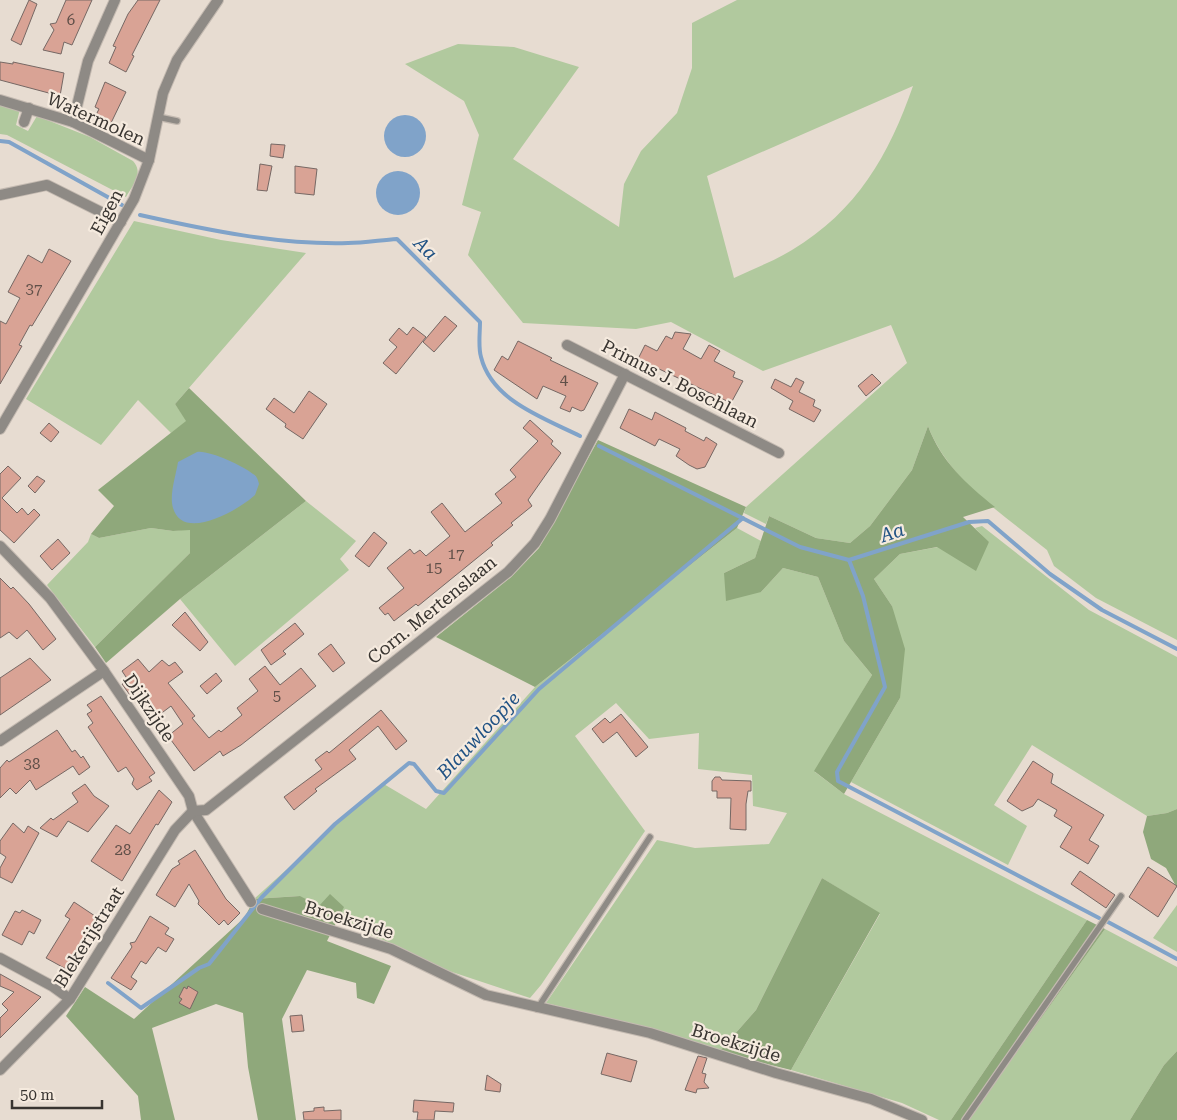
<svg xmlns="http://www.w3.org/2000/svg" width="1177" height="1120" font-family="'Roboto Serif',serif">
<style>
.green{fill:#b1c99e;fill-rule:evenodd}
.forest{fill:#8fa87b}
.water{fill:#80a3c9}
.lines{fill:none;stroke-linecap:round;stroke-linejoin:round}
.stream{stroke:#80a3c9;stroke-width:4}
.building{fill:#d9a395;stroke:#766864}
.lane-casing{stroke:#c4bab1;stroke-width:8}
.street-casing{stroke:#c4bab1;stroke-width:12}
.lane{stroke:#8e8a85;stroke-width:5.5}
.street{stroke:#8e8a85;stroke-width:10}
.labels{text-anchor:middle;stroke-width:4.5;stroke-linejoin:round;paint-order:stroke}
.number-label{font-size:15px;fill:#605049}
.street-label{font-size:18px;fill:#383430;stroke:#f5eade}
.water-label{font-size:19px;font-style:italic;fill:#205284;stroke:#f5eade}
</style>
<rect width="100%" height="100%" fill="#e7dcd1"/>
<g class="green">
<path d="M737,0H1177V640L1096,598L1054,566L1047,550C1003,514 949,481 928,426L912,470L870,526L850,543L816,538L769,516L766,524L744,513L746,507L907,363L891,325L763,371L671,322L636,329L523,323L468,255L481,212L462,205L479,135L464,101L405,64L458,44L514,47L579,67L513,159L619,227L624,184L641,151L677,113L692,68V23ZM913,86C889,155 857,211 792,250C774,261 753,269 734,278L707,176Z"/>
<path d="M0,104L20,109L16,125L28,131L37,116L90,137L133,161C144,173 133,185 126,197L7,135L0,134Z"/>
<polygon points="134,221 221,240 306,253 175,404 187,421 171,433 138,400 101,445 26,399"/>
<polygon points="306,501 356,541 340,559 349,570 235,666 180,599"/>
<polygon points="982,526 1089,610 1177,657 1177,809 1167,813 1147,816 1032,745 994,805 1027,826 1008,865 851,782 900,698 892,606 874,579 900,554 938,547 989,543 975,528"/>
<polygon points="151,528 173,531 190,529 190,553 95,647 47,585 88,542 91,534 99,538"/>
<polygon points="737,528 761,541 755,558 724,573 761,592 783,568 818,577 844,641 872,675 815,772 844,794 1087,920 951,1120 939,1120 902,1103 791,1070 880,914 822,878 756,1010 719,1052 652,1029 546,1003 657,840 695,848 769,844 787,813 753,806 752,775 698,769 699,733 649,739 616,703 575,736 645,831 541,985 530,998 446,970 398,946 336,921 343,907 319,907 299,896 254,899 382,783 426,809 535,687"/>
<polygon points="1177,905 1177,952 1153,938"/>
<polygon points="1105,929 1177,967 1177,1051 1164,1065 1130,1120 968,1120"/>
</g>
<g class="forest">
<polygon points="189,388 306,501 180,599 106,663 95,647 190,553 190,530 173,531 151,528 99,538 91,534 114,506 98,490 186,421 175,404"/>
<path d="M928,426C941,461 966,484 995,507L963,517L989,542L976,571L937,547L900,554L874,579L892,606L905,649L900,698L844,794L814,771L872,675L844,641L818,577L783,568L761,592L726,601L724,573L755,558L769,516L816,538L850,543L870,526L912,470Z"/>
<polygon points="598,440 746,507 737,528 535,687 436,637 511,577 539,548"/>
<polygon points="1177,809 1177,888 1166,868 1151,859 1143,832 1147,816 1167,813"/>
<polygon points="822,878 880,913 791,1070 719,1052 756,1010"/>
<polygon points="330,894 344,907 327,941 391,966 374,1004 357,998 356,983 307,970 282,1019 296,1120 258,1120 248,1067 243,1013 216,1004 152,1028 175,1120 141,1120 138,1096 66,1016 85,987 134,1019 245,917 254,899 300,896 319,906"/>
<polygon points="1087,920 1105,929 968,1120 951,1120"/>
<polygon points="1177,1051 1177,1120 1130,1120 1164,1065"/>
</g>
<g class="water">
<circle cx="405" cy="136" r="21"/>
<circle cx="398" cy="193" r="22"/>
<path d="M197,452C209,450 243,466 253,474C257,476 258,480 259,484L255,495C240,509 183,543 173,508C169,495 176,475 178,462Z"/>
</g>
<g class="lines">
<g class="stream">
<polyline points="0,141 9,142 122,205"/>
<path d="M140,215C207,230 279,245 348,243C364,243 381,240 397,239L480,322C480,333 478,347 481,357C492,401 544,418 580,436"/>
<polyline points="599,446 800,547 849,560 969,522 988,521 1050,574 1102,610 1177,649"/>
<polyline points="849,560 863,596 885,687 837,772 838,781 1099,918"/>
<polyline points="1108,922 1177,959"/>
<polyline points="108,983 141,1008 199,968 209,964 262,897 335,824 409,763 414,764 436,791 444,793 539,689 743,518"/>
</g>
</g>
<g class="building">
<polygon points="29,0 37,4 21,45 11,40"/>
<polygon points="66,0 92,0 72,45 64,42 61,54 43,50 54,30 50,24 56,23"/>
<polygon points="138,0 160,0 132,55 134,56 126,72 109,63 116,47 113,46 128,14"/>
<polygon points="0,62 13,64 13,62 64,73 60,96 0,80"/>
<polygon points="105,82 126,92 111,123 96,115 99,109 95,107"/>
<polygon points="271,144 285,145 283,158 270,156"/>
<polygon points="260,164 272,166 267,191 257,190"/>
<polygon points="295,166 317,169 314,195 295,193"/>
<polygon points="49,249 71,261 32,326 30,325 19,345 22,346 0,384 0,321 6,324 20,298 8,292 28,255 42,263"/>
<polygon points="445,316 457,326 434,352 423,342"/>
<polygon points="413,327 426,337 396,374 383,363 397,347 389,340 399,328 407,335"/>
<polygon points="675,332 691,334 683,349 701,359 709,345 720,351 714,361 735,372 733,377 743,381 731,403 638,359 645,345 657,351 666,336 672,339"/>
<polygon points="518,341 552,358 550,360 598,383 584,410 581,411 572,407 570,412 560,408 566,396 543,386 537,399 494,370 502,356 508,360"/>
<polygon points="872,374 881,383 866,396 858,386"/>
<polygon points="796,378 804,382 799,392 815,400 813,406 821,410 814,422 789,409 793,401 771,388 775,379 791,387"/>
<polygon points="309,391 327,404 303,439 285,427 286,424 266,409 274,398 294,413"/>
<polygon points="629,409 652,420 655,412 686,428 685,431 704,441 706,437 717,444 705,467 697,469 689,465 676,456 680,449 659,439 655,446 620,428"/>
<polygon points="530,420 553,441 551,444 561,453 528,500 532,506 511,523 513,525 491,543 493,545 418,606 416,604 394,621 388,613 385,615 379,608 404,588 387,568 410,549 414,554 420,550 426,556 450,536 431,512 442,503 465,532 502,503 495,494 516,477 510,470 538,441 523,428"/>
<polygon points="49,423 59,432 51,442 40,433"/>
<polygon points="8,466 21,478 2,498 17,513 22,508 28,515 34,509 40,515 14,543 0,530 0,474"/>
<polygon points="37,476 45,481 35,493 28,486"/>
<polygon points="374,532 387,543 369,567 355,556"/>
<polygon points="58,539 70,553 52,570 40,556"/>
<polygon points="0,578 11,589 13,587 29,604 56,639 43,650 27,630 17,639 9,632 0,638"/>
<polygon points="185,612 208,642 200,651 172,625"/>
<polygon points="295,623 304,634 283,651 286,654 271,665 261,650"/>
<polygon points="331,644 345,663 333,672 318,654"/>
<polygon points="30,658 51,680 0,715 0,678"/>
<polygon points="138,659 149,672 162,660 169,666 175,662 183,672 168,683 195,716 192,718 209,738 219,730 221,732 242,715 237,708 258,691 249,679 265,666 280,685 301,668 316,686 241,745 223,756 220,751 194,771 168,736 183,724 171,706 159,715 144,696 135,702 122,684 128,680 122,671"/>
<polygon points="216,673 222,681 207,694 200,686"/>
<polygon points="101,696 155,773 149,777 152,781 137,790 132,784 134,779 126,767 118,772 88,727 93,723 87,714 92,711 87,705"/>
<polygon points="381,710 407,741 396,750 378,726 349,750 356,759 315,789 317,791 294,810 284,797 322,769 315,760 327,751 329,753"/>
<polygon points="621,714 648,747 636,757 617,732 603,743 592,729 605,718 610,723"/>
<polygon points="57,730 72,752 75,750 81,758 83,756 90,767 79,775 73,766 36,790 30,780 16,794 10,788 0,798 0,768 7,760 9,762"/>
<polygon points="1033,761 1053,774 1051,783 1104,815 1089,840 1099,846 1088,864 1060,847 1072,827 1054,816 1057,810 1038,799 1033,806 1022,811 1007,801"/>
<polygon points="715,777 720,777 722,780 751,781 751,791 748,791 746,804 746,830 730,829 731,798 717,798 717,791 712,791 712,781"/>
<polygon points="85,784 94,796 109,806 88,832 68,821 57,837 40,828 51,818 53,820 78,802 72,793"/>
<polygon points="159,790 172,802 158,825 156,824 122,881 91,861 116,825 130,834"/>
<polygon points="13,823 24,833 28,826 39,833 12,883 0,877 0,868 6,857 0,853 0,841"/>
<polygon points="195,850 226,899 240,913 228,925 224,920 219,925 198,904 199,901 189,884 175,907 156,895 172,869 180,864 178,861"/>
<polygon points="1148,867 1177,886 1158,917 1129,897"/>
<polygon points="1080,871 1115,895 1106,908 1071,884"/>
<polygon points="74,902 98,918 66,969 46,958 70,919 65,916"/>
<polygon points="22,910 41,920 34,934 29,931 22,945 2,935 15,911 20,913"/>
<polygon points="150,916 169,928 165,934 174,939 166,952 158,947 146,964 141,961 131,977 137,981 131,990 111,978 132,947 130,943 135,942"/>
<polygon points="0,974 41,997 0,1038 0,1018 8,1010 2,1004 14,992 0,986"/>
<polygon points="188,986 198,992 190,1009 179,1003 182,999 179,997 184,987 187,989"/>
<polygon points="302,1015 304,1031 292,1032 290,1016"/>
<polygon points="607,1053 637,1061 631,1082 601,1074"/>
<polygon points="698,1056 707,1058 702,1073 706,1074 704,1082 709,1088 697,1089 696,1093 685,1090"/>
<polygon points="487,1075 501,1084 500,1092 485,1090"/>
<polygon points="414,1100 454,1103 453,1112 435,1111 434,1120 417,1120 418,1112 413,1112"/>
<polygon points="324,1107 324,1111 341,1110 341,1120 304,1120 303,1112 314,1111 314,1108"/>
</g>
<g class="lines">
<g class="lane-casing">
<g id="lane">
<polyline points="158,117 177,121"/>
<polyline points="537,1009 650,837"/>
<polyline points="965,1120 1121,896"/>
</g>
</g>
<g class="street-casing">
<g id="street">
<polyline points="0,100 73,122 149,160"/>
<polyline points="24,122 29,108"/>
<polyline points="73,122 88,61 115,0"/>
<polyline points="0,195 47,185 121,222"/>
<polyline points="567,345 779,453"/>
<polyline points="0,429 134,199 149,160 163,93 177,60 218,0"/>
<polyline points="0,546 50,598 104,671 189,796 193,811 251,902"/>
<polyline points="0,741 104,671"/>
<polyline points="262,909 391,949 486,995 650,1033 776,1073 871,1099 922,1120"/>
<polyline points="0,958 52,986 70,999"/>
<polyline points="0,1070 70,999 175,830 193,811 206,810 508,572 535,543 550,519 625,374"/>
</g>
</g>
<use href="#lane" class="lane"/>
<use href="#street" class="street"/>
</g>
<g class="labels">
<g class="number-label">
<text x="71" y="25">6</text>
<text x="34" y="294">37</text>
<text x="564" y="385">4</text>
<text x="456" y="559">17</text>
<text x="434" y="573">15</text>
<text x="277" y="701">5</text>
<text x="32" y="769">38</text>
<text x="123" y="855">28</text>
</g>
<g class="street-label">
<text transform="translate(96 119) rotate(24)" y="6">Watermolen</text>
<text transform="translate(107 212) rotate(-62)" y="6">Eigen</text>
<text transform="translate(680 384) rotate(27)" y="6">Primus J. Boschlaan</text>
<text transform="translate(432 610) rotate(-39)" y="6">Corn. Mertenslaan</text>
<text transform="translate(149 708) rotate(56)" y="6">Dijkzijde</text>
<text transform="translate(349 920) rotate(17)" y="6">Broekzijde</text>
<text transform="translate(89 937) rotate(-58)" y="6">Blekerijstraat</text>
<text transform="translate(736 1043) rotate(17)" y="6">Broekzijde</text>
</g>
<g class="water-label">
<text transform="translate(426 248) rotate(45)" y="7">Aa</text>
<text transform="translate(892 532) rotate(-18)" y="7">Aa</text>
<text transform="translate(478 735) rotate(-47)" y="7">Blauwloopje</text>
</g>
</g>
<path d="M12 1100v8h90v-8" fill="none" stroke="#383430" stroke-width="2.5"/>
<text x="20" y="1100" font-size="15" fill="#383430" stroke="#f5eade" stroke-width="4" paint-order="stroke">50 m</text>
</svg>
